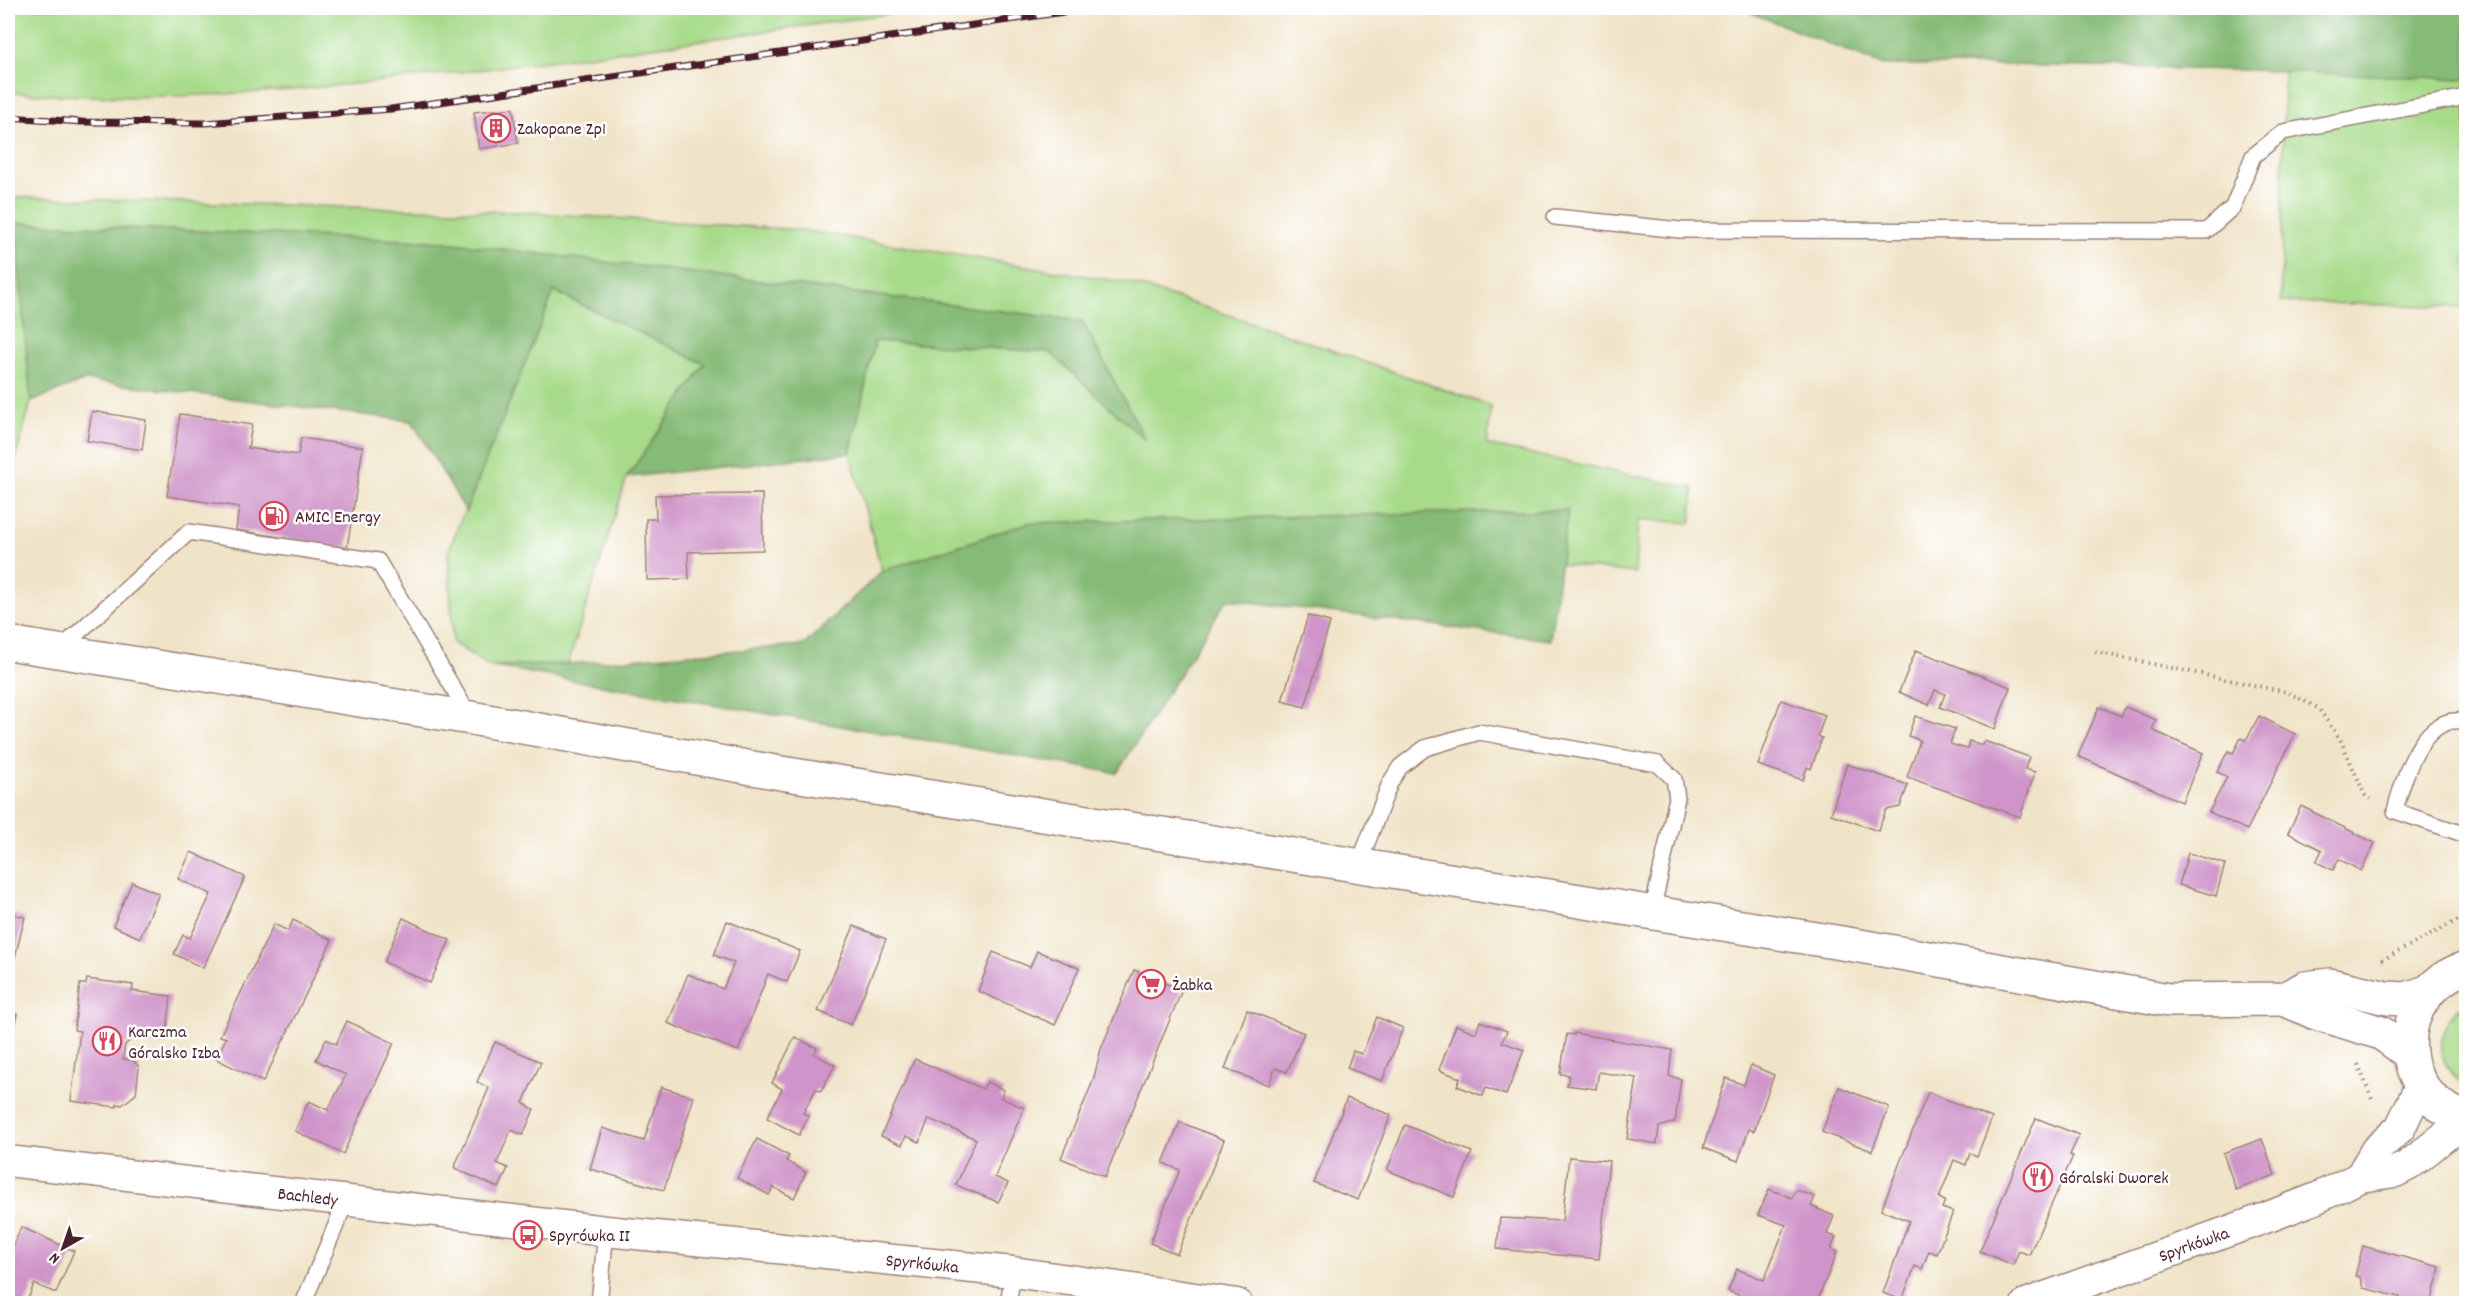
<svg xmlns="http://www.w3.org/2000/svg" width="2474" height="1311" font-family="Dekko,sans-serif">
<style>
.green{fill:#a7db8a;stroke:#787d5a;stroke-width:1.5}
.forest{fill:#85bb76;stroke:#686d50;stroke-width:1.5}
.building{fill:#cf94c9}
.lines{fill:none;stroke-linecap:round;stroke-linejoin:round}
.lane-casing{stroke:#9d827a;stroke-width:18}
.street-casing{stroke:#9d827a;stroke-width:33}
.primary-casing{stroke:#9d827a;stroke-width:36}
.path{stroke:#9d827a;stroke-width:4;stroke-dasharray:1.5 4.5;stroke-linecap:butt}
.lane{stroke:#fff;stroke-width:15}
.street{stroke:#fff;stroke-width:30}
.primary{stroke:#fff;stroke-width:33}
.rail-casing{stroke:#4a1f2b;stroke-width:7}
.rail{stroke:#fff;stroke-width:4.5;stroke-dasharray:14;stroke-linecap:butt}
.labels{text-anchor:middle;stroke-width:5;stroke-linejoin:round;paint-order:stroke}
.poi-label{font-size:18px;fill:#4a1f2b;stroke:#fff;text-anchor:start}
.street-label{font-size:18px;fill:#4a1f2b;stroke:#fff}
</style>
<rect width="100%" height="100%" fill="#fff"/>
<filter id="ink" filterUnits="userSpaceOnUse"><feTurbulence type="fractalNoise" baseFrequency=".0167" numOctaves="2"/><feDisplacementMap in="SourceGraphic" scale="12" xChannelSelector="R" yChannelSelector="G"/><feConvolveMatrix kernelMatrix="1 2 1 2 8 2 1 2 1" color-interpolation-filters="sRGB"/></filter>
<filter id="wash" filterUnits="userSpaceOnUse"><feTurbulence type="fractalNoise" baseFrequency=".008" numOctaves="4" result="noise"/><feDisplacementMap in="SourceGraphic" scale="24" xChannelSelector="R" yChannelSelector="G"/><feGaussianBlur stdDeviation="1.35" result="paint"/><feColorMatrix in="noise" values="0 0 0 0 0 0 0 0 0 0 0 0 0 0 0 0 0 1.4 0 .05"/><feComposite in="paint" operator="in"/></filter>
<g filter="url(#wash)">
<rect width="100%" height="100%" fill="#f0e4c8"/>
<g class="green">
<path d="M8,8H928C781,29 633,51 485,69C325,89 169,105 8,92Z"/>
<polygon points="2284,71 2466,79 2466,307 2281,302"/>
<polygon points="8,197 519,212 802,230 1130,283 1274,330 1491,406 1487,445 1694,488 1691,523 1638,519 1635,573 1560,564 1567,510 1028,523 882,571 850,453 875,341 1050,352 1145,439 1082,321 445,242 16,223 31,402 8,487"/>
<polygon points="553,291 706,364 627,477 568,664 489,666 453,643 448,552"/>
<path d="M2466,1003V1085C2432,1067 2435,1022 2466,1003Z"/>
</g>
<g class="forest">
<polygon points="1824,8 2466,8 2466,79 2284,71 2007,65 1882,65 1749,12"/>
<polygon points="15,223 445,242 1082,321 1146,441 1050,352 875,341 850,453 627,477 705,364 554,291 466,511 412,421 85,380 31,402"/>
<polygon points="1568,510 1550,640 1227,599 1117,773 489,666 568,664 804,645 882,571 1028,523"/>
</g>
<g id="blocks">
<g class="building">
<polygon points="513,108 518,143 479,149 474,112"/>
<polygon points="92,411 146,420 142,450 87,441"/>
<polygon points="180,414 252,425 248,448 298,455 301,438 363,447 347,548 236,530 239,507 167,496"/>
<polygon points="762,494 763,550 688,552 689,579 647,580 646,519 656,519 655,495"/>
<polygon points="1308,616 1330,622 1305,707 1282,701"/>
<polygon points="1916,650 2010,687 1995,729 1940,707 1945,694 1935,690 1929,705 1899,692"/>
<polygon points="1781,700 1825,715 1818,736 1822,738 1811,769 1807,767 1803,780 1758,765"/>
<polygon points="2099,707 2121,716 2125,707 2156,720 2152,730 2203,753 2182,802 2078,756"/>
<polygon points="1915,716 1955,729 1950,744 1967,749 1969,741 1982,745 1984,741 2029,757 2025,769 2035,772 2020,817 1907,777 1920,740 1908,736"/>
<polygon points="2259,716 2295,734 2247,830 2209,812 2227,777 2217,772 2228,751 2233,753 2241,738 2246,740"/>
<polygon points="1847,764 1908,785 1900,807 1886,810 1878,831 1831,814"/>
<polygon points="2301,806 2375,843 2361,871 2339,859 2333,870 2316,862 2322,850 2288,833"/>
<polygon points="191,852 245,877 203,968 174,954 183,935 190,938 211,894 178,879"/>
<polygon points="2188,853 2225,864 2216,896 2179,885"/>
<polygon points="132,882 159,894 140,938 113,926"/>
<polygon points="8,913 25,917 8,985"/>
<polygon points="403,918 450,940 430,983 384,962"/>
<polygon points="293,920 332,940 263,1082 216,1059 226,1038 220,1036 274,924 288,931"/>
<polygon points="727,921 800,951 787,982 768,974 738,1051 668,1023 688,974 723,989 734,963 714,955"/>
<polygon points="854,926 886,939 851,1025 818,1011"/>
<polygon points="1037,951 1079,968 1055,1025 978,991 993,952 1030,967"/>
<polygon points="1134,970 1182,990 1105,1177 1061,1158 1093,1081 1101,1049"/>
<polygon points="87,979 133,985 132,991 171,996 166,1041 134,1037 125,1045 123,1059 133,1060 139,1067 136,1094 122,1105 117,1104 117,1107 71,1101 80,1031 74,1030 80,984 86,984"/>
<polygon points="1247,1010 1304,1033 1287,1072 1275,1068 1269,1085 1225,1069"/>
<polygon points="8,1012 17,1014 8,1051"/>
<polygon points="1377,1017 1403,1028 1382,1081 1347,1068 1353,1051 1362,1054"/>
<polygon points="347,1021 394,1043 343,1154 295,1131 309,1101 328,1110 346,1075 316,1060 326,1039 336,1044"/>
<polygon points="1480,1021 1507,1031 1502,1042 1524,1050 1506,1095 1486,1088 1483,1096 1457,1086 1460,1078 1439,1070 1456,1025 1476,1033"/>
<polygon points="1574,1033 1672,1050 1669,1076 1681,1079 1675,1122 1659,1127 1657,1144 1627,1139 1637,1078 1599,1072 1596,1089 1567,1085 1569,1075 1560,1074 1567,1034 1574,1035"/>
<polygon points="795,1037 817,1048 814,1054 835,1065 821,1091 816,1089 803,1113 809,1116 799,1135 767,1118 782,1089 772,1083"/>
<polygon points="495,1042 541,1062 523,1103 534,1109 523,1135 511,1130 497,1163 508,1168 499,1188 454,1168 489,1088 477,1082"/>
<polygon points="915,1059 983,1089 987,1082 1004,1090 1001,1098 1024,1108 995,1177 1008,1183 998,1202 956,1185 976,1139 929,1119 919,1142 906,1136 902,1145 881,1136"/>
<polygon points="1751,1065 1774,1075 1754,1131 1749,1129 1738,1161 1703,1148 1726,1078 1744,1085"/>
<polygon points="661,1087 694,1097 664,1190 590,1169 602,1128 644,1141"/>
<polygon points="1839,1087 1889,1107 1872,1151 1822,1132"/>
<polygon points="1928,1092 1992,1118 1977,1156 1970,1153 1966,1165 1954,1160 1939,1198 1945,1201 1942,1208 1953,1212 1937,1254 1929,1251 1922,1269 1915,1266 1902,1300 1883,1293 1909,1221 1881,1210"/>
<polygon points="1347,1098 1391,1115 1358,1200 1314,1183"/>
<polygon points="2036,1118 2079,1135 2070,1155 2073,1156 2029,1255 2019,1251 2013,1265 1980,1251"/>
<polygon points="1180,1122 1224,1140 1177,1254 1150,1243 1180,1170 1163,1163"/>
<polygon points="1405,1125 1472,1152 1454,1197 1387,1170"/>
<polygon points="757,1139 789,1156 786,1161 806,1172 794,1198 773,1187 769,1195 737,1178"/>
<polygon points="2262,1139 2275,1175 2236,1190 2223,1153"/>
<polygon points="1569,1157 1609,1161 1599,1259 1497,1249 1500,1218 1562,1221"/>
<polygon points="1769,1189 1792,1198 1796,1190 1815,1197 1811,1206 1834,1216 1827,1234 1836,1237 1831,1249 1837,1252 1816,1304 1760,1304 1728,1291 1737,1269 1764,1280 1786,1225 1758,1215"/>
<polygon points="21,1227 74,1251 56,1293 34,1284 26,1304 8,1304 8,1259"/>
<polygon points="2363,1246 2440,1267 2431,1304 2399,1304 2400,1297 2363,1288 2360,1277 2355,1276"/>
</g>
</g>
</g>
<g filter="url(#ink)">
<use href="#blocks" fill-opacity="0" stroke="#9d827a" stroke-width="1.5"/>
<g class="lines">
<g class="lane-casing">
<g id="lane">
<polyline points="1555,217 1680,230 2206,231 2233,207 2253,156 2283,132 2466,97"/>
<polyline points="59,650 189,532 378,561 469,715"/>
<path d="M2466,721C2461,721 2453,720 2448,722C2417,731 2402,783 2395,811L2466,835"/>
<polyline points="1359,864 1390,783 1400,767 1425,748 1479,732 1658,764 1674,779 1677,798 1652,912"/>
<polyline points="303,1304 346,1201"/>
<polyline points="599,1304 606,1231"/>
<polyline points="1008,1304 1013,1272"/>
</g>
</g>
<g class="street-casing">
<g id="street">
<path id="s1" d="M8,1161L606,1231L1013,1272L1237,1304"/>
<polyline points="2360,1177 2376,1150 2400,1128 2421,1084"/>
<path id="s2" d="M2026,1304L2268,1217L2317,1198L2360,1177L2395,1172L2409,1165L2445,1136L2466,1124"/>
</g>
</g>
<g class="primary-casing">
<g id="primary">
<polyline points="8,643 471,718 781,773 1854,945 2169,1000 2284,999 2305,988 2330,985 2387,998 2406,999 2427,992"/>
<path d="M2466,968C2391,992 2390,1095 2466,1118"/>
<polyline points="2284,999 2316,1013 2381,1033 2410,1054"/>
</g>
</g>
<g class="path">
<polyline points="2095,652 2287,692 2318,708 2340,739 2365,795 2370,799"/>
<polyline points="2382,960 2466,916"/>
<polyline points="2358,1064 2373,1102"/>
</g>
<use href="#lane" class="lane"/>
<use href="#street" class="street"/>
<use href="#primary" class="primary"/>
<g class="rail-casing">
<polyline id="rail" points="8,117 82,122 205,123 391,109 1092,8"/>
</g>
<use href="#rail" class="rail"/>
</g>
</g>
<defs>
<g id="building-ring" transform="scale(1.5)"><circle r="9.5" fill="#fff" stroke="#d1495b" stroke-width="1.5"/><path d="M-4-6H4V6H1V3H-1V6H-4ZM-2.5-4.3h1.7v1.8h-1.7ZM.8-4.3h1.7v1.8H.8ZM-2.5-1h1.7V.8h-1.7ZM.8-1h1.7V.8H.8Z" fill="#d1495b"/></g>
<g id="fuel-ring" transform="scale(1.5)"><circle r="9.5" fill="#fff" stroke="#d1495b" stroke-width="1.5"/><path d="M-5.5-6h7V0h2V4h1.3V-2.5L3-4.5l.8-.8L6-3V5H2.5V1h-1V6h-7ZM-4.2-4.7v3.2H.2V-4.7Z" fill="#d1495b"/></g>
<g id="supermarket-ring" transform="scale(1.5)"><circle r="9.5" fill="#fff" stroke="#d1495b" stroke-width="1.5"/><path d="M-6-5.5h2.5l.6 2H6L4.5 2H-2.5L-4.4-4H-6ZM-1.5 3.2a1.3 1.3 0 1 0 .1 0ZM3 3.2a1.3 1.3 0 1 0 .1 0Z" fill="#d1495b"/></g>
<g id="restaurant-ring" transform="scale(1.5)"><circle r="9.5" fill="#fff" stroke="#d1495b" stroke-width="1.5"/><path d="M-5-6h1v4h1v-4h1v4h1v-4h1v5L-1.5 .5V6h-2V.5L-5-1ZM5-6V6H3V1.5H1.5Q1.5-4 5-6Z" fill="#d1495b"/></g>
<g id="bus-ring" transform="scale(1.5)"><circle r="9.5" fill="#fff" stroke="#d1495b" stroke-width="1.5"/><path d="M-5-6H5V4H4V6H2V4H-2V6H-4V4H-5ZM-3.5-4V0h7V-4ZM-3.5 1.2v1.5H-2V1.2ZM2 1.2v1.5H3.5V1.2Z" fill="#d1495b"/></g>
</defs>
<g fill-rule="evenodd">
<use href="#building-ring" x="496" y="128"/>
<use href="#fuel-ring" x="274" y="516"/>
<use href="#supermarket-ring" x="1151" y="984"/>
<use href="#restaurant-ring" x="107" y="1041"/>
<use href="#restaurant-ring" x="2038" y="1177"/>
<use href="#bus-ring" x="528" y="1235"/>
</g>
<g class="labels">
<g class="poi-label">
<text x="517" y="134">Zakopane Zp1</text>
<text x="295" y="522">AMIC Energy</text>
<text x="1172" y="990">Żabka</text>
<text x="128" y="1037">Karczma<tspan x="128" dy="21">Góralsko Izba</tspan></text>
<text x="2059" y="1183">Góralski Dworek</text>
<text x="549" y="1241">Spyrówka II</text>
</g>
<g class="street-label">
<text dy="6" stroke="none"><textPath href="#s1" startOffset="302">Bachledy</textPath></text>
<text dy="6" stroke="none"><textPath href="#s2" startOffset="178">Spyrkówka</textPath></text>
<text dy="6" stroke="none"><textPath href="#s1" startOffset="920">Spyrkówka</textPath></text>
</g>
</g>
<rect width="2474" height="1311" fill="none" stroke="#fff" stroke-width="30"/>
<g transform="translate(63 1248) rotate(220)" stroke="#ffffff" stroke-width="4.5" paint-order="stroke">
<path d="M0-4.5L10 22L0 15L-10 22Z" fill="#4a1f2b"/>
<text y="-9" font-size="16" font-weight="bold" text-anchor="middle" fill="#4a1f2b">N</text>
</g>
</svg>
